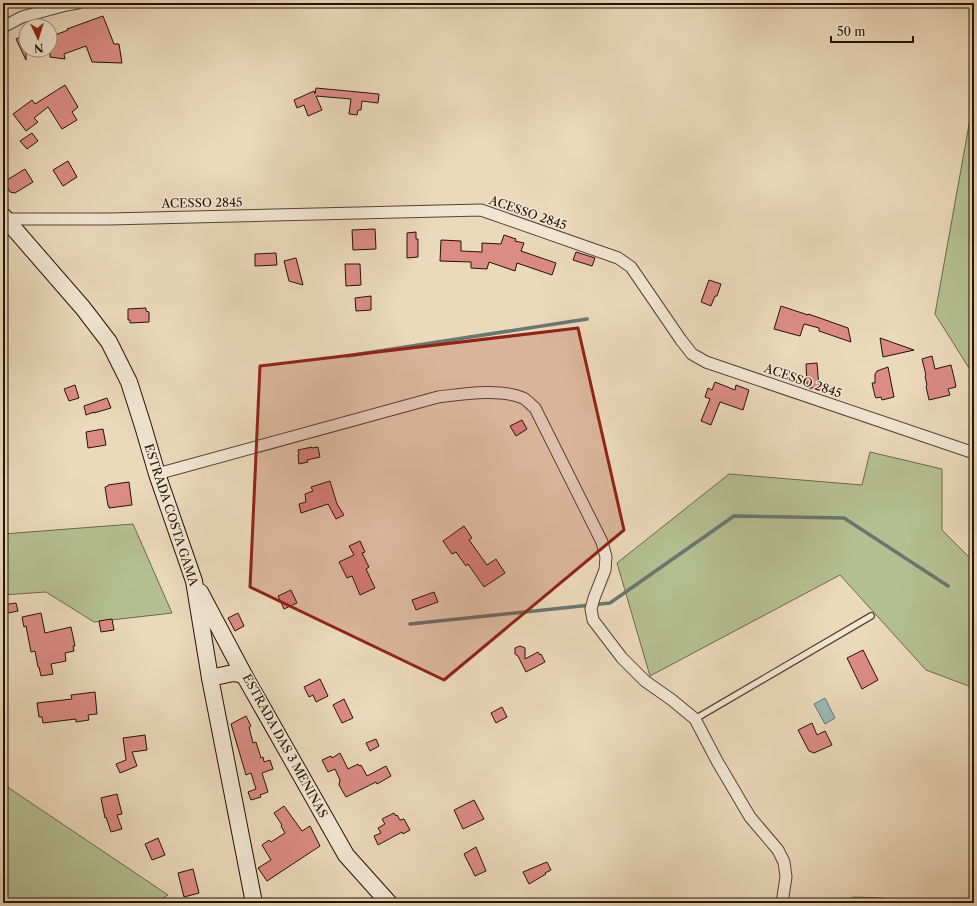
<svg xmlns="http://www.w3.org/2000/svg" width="977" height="906" font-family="'Libre Caslon Text',serif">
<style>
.green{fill:#b5c092;stroke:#6d694a}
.water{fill:#9ab9b7;stroke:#6b766f}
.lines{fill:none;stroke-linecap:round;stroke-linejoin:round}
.stream{stroke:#6b766f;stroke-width:3.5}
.building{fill:#db8c85;stroke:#251203}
.service-casing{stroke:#564431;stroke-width:8}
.minor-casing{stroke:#564431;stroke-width:13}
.secondary-casing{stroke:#251203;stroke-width:18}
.service{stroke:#f2e6d3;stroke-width:5.5}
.minor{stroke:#f2e6d3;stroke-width:11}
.secondary{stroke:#f2e6d3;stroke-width:16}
.marked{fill:#8f2418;fill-opacity:0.2;stroke:#8f2418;stroke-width:3;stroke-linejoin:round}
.labels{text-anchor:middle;stroke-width:3;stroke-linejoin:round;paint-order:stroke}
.street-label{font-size:12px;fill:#251203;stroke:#f2e6d3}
</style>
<rect width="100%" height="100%" fill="#ebd9bb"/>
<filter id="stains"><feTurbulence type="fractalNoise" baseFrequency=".005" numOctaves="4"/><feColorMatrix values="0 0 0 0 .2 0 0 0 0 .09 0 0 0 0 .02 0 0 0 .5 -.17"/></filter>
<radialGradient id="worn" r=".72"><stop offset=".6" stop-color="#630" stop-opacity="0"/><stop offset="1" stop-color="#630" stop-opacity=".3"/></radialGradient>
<g class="green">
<polygon points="974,97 974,376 935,314"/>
<polygon points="870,452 942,469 942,530 974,562 974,688 926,670 840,575 650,676 617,563 729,474 862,485"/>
<polygon points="133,524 172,613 94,622 46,592 3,595 3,534"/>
<polygon points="3,784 168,895 154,903 3,903"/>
<polygon points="853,897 884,898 898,903 842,903"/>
</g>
<polygon class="water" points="825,698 835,718 825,724 814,704"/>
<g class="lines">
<g class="stream">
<polyline points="347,356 587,319"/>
<polyline points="410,624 610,603 734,516 844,518 948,586"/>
</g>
</g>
<g class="building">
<polygon points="103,16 114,44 119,44 122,63 92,62 86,46 64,54 65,59 50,57 50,37 68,30 67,29"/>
<polygon points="26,34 26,60 16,39"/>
<polygon points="65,85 78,107 72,112 77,120 62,129 48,107 34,118 38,122 26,131 13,114 32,100 35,104"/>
<polygon points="316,88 379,94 378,103 362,101 361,110 358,110 357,115 349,114 351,99 316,96 322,110 308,116 304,105 297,108 294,100 314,91 315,94"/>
<polygon points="32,133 38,141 27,149 20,141"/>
<polygon points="68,161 77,177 63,186 53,170"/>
<polygon points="25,169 33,182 15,193 10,192 6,185 7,180"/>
<polygon points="375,229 376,249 353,250 352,230"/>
<polygon points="416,232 416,239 418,239 418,257 407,258 407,233"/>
<polygon points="504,235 516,239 515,241 524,243 521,251 556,263 552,275 517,263 515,271 489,262 487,269 471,268 471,262 440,261 441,240 461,241 461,251 482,252 482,243 501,244"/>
<polygon points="576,252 595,258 592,266 573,260"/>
<polygon points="276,253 277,265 255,266 255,254"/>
<polygon points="296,258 303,285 289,281 284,261"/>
<polygon points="345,264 360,264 361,285 346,286"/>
<polygon points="709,280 721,284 717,296 715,296 711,306 701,302"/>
<polygon points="371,296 371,310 356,311 355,298"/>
<polygon points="781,306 808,315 808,314 817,317 848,328 851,342 819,331 819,328 804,324 800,336 774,329"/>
<polygon points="146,308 146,311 149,312 149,322 130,323 130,320 128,320 128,309"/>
<polygon points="880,338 914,350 883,357"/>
<polygon points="932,356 935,369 951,365 956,386 955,386 956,387 948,389 950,395 929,400 926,386 927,385 925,376 926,375 922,359"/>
<polygon points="817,363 819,388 809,388 808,384 807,385 806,364"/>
<polygon points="888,367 894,397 882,400 881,397 876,398 875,396 872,383 875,383 875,374 877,371"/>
<polygon points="715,382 735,390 736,385 749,390 743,410 720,402 711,425 701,421 710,399 705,397 708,388 712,390"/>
<polygon points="75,385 79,398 69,401 64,389"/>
<polygon points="107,398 111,408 94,413 94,412 86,415 84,406"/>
<polygon points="522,420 527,429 516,436 510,426"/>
<polygon points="103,429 106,445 88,448 86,432"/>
<polygon points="312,447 312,448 318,447 320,457 307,460 308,462 299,464 298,455 299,454 298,450"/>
<polygon points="330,481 337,504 344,515 336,519 328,504 301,513 299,504 306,502 305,494 313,491 311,487"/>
<polygon points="129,482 132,505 109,508 109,506 108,506 105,487 108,486 108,485"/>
<polygon points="464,526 472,538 469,540 487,565 496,559 505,573 484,587 468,564 466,566 456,552 452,554 443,541"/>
<polygon points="360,541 365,552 362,553 369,567 366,569 375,588 360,595 352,576 347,578 339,562 354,555 349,546"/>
<polygon points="291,590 297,603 284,609 278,596"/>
<polygon points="434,592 438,602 416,610 412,600"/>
<polygon points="16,603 18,611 3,614 3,605"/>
<polygon points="41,613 45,633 71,627 75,646 73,646 74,651 65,653 66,661 51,664 53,674 41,676 39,667 38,667 35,651 31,652 26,626 24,627 22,617"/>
<polygon points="238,613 244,626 235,631 228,618"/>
<polygon points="112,619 114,630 101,632 99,621"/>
<polygon points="520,646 525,648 525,659 538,652 540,655 541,654 545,662 526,672 518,656 515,654 515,648"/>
<polygon points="863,650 878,680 862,689 847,658"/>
<polygon points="320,679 328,696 316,702 313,695 309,697 304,687"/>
<polygon points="95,692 97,714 88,715 89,720 76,722 76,719 43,723 42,717 39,717 37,703 72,699 71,695"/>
<polygon points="344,699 353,718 342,723 333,705"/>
<polygon points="502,707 507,717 496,723 491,713"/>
<polygon points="246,716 251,726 249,727 253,743 256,742 261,758 263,757 264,762 270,760 273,769 262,773 268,792 260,795 261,797 251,800 248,792 256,789 251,773 246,775 231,724"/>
<polygon points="812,723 817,735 825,731 832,745 814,753 809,751 798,730"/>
<polygon points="145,735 147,750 132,752 137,766 120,773 116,764 126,760 123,738"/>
<polygon points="376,739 379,746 370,751 366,743"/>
<polygon points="340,753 348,769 358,764 359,766 361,765 367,776 386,766 391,776 377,784 376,782 346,797 339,785 340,780 335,769 328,772 322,760 331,756 332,758"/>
<polygon points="117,794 122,814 117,815 122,829 111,832 106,817 105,818 101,798"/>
<polygon points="474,800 484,819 463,829 454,810"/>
<polygon points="284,806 302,831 310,826 320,846 267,881 258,868 271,860 262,845 269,840 271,842 285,833 281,826 282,825 274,813"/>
<polygon points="394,813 396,816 397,815 400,820 404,819 410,830 403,834 402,832 378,845 374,836 381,833 378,828 385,824 382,819"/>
<polygon points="158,838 165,855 152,860 145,844"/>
<polygon points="476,847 486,871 475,876 464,854"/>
<polygon points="547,862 551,870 545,873 546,874 529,884 523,872"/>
<polygon points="193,869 199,893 184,897 178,873"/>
</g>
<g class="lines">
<g class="service-casing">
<polyline id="service" points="695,719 871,616"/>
</g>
<g class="minor-casing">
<g id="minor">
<polyline points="3,27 22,17 66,5 78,3"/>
<polyline points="6,219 109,219 481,210 618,258 631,267 681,340 692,354 706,362 974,453"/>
<path d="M157,474L438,397C463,394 500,388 523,398C527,400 531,405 535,408L602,542L606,557L605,570L594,598L591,609L593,620L622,658L645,681L672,700L695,719L717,761L750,817L778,850L784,862L786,877L782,903"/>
</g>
</g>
<g class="secondary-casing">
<g id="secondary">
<polyline points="3,216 83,308 109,342 129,382 143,426 157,474 194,581 210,678 254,903"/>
<polyline points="200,592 244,675 346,855 389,903"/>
<polyline points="210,678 233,673 244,675"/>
</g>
</g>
<use href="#service" class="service"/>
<use href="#minor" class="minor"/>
<use href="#secondary" class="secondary"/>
</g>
<path class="marked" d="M578,328L624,530L444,680L250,587L260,366Z"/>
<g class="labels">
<g class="street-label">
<text transform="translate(202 203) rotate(-1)" y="4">ACESSO 2845</text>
<text transform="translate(528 213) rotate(19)" y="4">ACESSO 2845</text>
<text transform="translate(803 381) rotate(19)" y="4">ACESSO 2845</text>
<text transform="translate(171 515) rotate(72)" y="4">ESTRADA COSTA GAMA</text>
<text transform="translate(285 746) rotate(61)" y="4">ESTRADA DAS 3 MENINAS</text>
</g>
</g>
<rect width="977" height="906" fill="none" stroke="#ebd9bb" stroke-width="16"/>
<rect x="4" y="4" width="969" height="898" fill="none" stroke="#251203" stroke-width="2"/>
<rect x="8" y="8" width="961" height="890" fill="none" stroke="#251203"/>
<g transform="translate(38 38) rotate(176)"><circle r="19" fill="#f2e6d3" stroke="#a09180"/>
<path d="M0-3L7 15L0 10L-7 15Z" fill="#8f2418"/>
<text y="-6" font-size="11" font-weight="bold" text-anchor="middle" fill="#251203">N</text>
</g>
<path d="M831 36v6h82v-6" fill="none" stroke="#251203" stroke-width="2"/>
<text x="837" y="36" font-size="12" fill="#251203" stroke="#f2e6d3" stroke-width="3" paint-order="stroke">50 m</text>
<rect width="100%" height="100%" filter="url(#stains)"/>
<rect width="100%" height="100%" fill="url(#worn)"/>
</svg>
